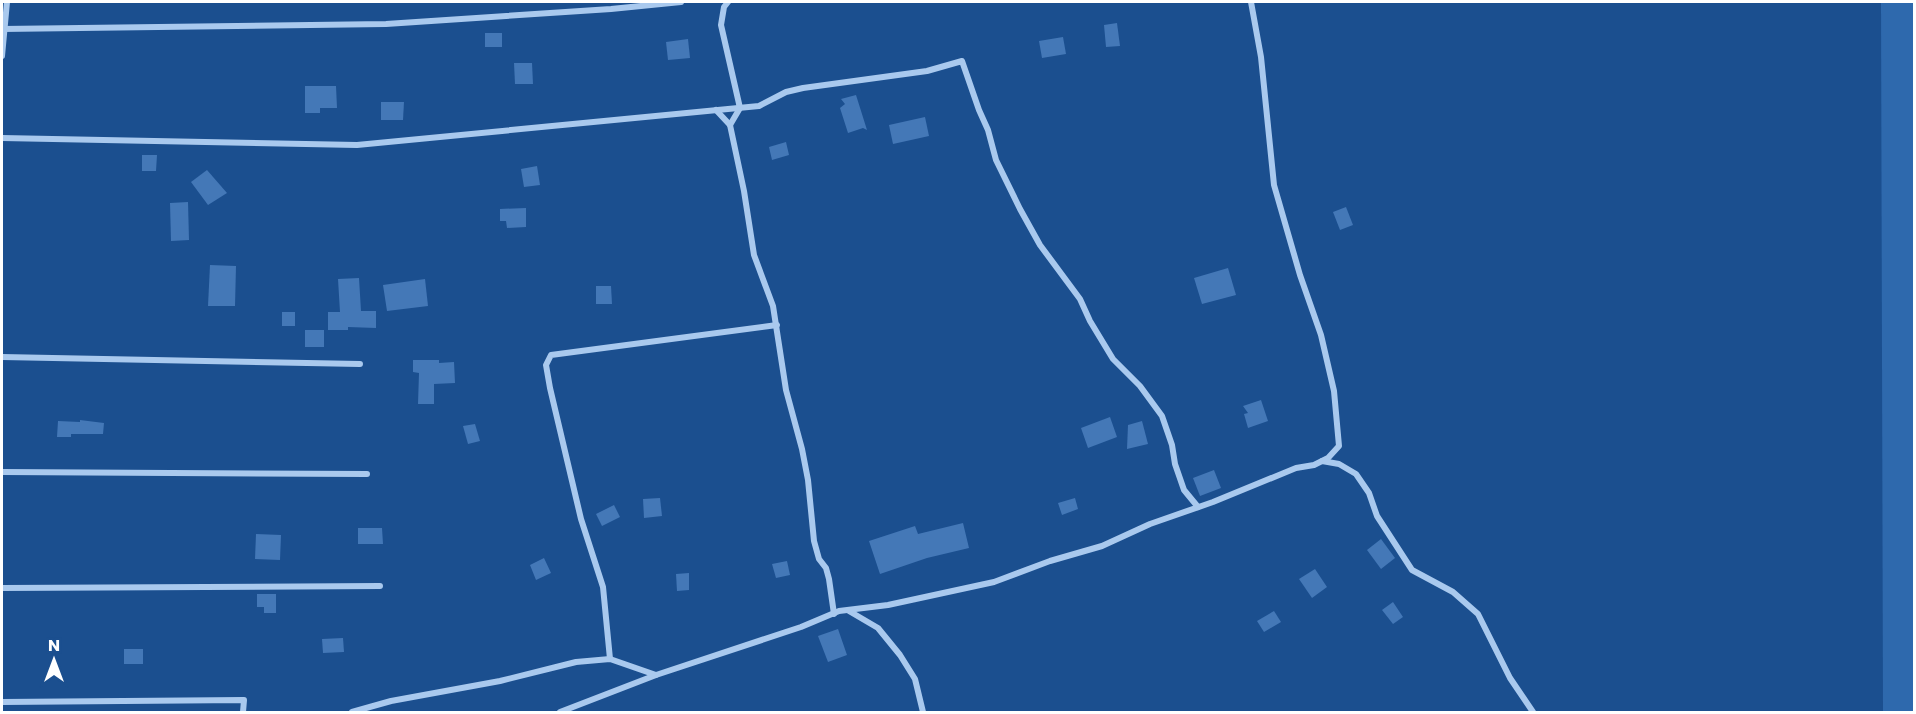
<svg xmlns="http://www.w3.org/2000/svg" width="1916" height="714" font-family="Poppins,sans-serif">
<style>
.green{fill:#2e69ad}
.building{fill:#4478b7}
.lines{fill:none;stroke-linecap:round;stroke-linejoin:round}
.minor{stroke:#a9c9ee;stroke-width:6}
</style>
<rect width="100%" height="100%" fill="#1b4f8f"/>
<polygon class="green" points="1881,2 1914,2 1914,712 1883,712"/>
<g class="building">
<polygon points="1117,23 1120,46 1106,47 1104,25"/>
<rect x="485" y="33" width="17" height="14"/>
<polygon points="1063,37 1066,54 1042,58 1039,41"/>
<polygon points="688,39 690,58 668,60 666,42"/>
<polygon points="514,63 532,63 533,84 515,84"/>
<polygon points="305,86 336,86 337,108 320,108 320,113 305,113"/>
<polygon points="856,95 867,130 863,128 848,133 840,108 845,104 841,99"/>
<polygon points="381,102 404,102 403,120 381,120"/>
<polygon points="925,117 929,136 893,144 889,125"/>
<polygon points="786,142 789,155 772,160 769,147"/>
<polygon points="142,155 157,155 156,171 142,171"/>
<polygon points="537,166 540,185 524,187 521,169"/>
<polygon points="207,170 227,193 208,205 191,182"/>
<polygon points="188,202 189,240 171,241 170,203"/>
<polygon points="1346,207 1353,225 1340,230 1333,212"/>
<polygon points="526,208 526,227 507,228 506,221 500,221 500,209"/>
<polygon points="210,265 236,266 235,306 208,306"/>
<polygon points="1228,268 1236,295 1202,304 1194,278"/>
<polygon points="359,278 361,311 376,311 376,328 348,327 348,330 328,330 328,312 340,312 338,279"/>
<polygon points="425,279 428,306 387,311 383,285"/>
<polygon points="596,286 611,286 612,304 596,304"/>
<rect x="282" y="312" width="13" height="14"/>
<rect x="305" y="330" width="19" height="17"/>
<polygon points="413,360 439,360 439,363 454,362 455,383 434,384 434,404 418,404 419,373 413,372"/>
<polygon points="1261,400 1268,421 1248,428 1244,414 1248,413 1243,406"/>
<polygon points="1110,417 1117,437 1088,448 1081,428"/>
<polygon points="80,420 104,423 103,434 71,434 71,437 57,437 58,421 80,422"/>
<polygon points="1142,421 1148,444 1127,449 1128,425"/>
<polygon points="475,424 480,441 468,444 463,426"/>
<polygon points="1214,470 1221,488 1200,496 1193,478"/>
<polygon points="660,498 662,516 644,518 643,499"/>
<polygon points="1075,498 1078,509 1062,515 1058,503"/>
<polygon points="614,505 620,517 602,526 596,514"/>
<polygon points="963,523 969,548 927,558 880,574 869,541 915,526 918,534"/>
<polygon points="358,528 382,528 383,544 358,544"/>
<polygon points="256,534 281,535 280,560 255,559"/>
<polygon points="1381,539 1395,558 1381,569 1367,550"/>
<polygon points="544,558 551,573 536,580 530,565"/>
<polygon points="787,561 790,575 776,578 772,564"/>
<polygon points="1315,569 1327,587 1312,598 1299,579"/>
<polygon points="689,573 689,590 677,591 676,574"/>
<polygon points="257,594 276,594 276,613 264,613 264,607 257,607"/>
<polygon points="1393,602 1403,617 1393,624 1382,610"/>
<polygon points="1274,611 1281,622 1264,632 1257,621"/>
<polygon points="838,629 847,655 828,662 818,636"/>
<polygon points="343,638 344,652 323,653 322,639"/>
<rect x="124" y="649" width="19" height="15"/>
</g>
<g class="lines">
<g class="minor">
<polyline points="728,2 724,7 721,25 740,108 730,125 744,191 754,255 773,306 786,390 802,449 808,480 814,541 819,559 826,568 829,579 834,614"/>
<polyline points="2,29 386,24 611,9 681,2"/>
<polyline points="2,56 7,2"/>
<polyline points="716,110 730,125"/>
<polyline points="2,138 357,145 759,106 786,92 803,88 927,71 962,61 979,110 988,130 996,160 1020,209 1040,245 1080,299 1090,321 1113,359 1140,386 1162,416 1172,445 1175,464 1184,490 1198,507"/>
<polyline points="2,357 360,364"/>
<polyline points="1322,461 1339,464 1356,474 1369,493 1377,516 1412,570 1453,592 1478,614 1510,678 1533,712"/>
<polyline points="2,472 367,474"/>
<polyline points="2,588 380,586"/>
<polyline points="849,611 878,628 900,655 915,679 923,712"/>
<polyline points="610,659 603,587 581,519 550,388 546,365 551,355 777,325"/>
<polyline points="2,702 244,700 243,712"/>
<polyline points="352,712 391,701 500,681 576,662 610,659 656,675 801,627 839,611 888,605 994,582 1050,561 1102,546 1150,524 1213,502 1296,468 1314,465 1328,458 1339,446 1334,391 1321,335 1300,275 1274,185 1261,57 1251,2"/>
<polyline points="560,712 656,675"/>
</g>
</g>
<rect width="1916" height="714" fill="none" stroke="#ffffff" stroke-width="6"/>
<g transform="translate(54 660)" stroke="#1b4f8f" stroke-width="4.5" paint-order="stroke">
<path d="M0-4.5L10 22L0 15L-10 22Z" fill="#ffffff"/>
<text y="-9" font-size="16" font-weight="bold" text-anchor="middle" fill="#ffffff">N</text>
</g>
</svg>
